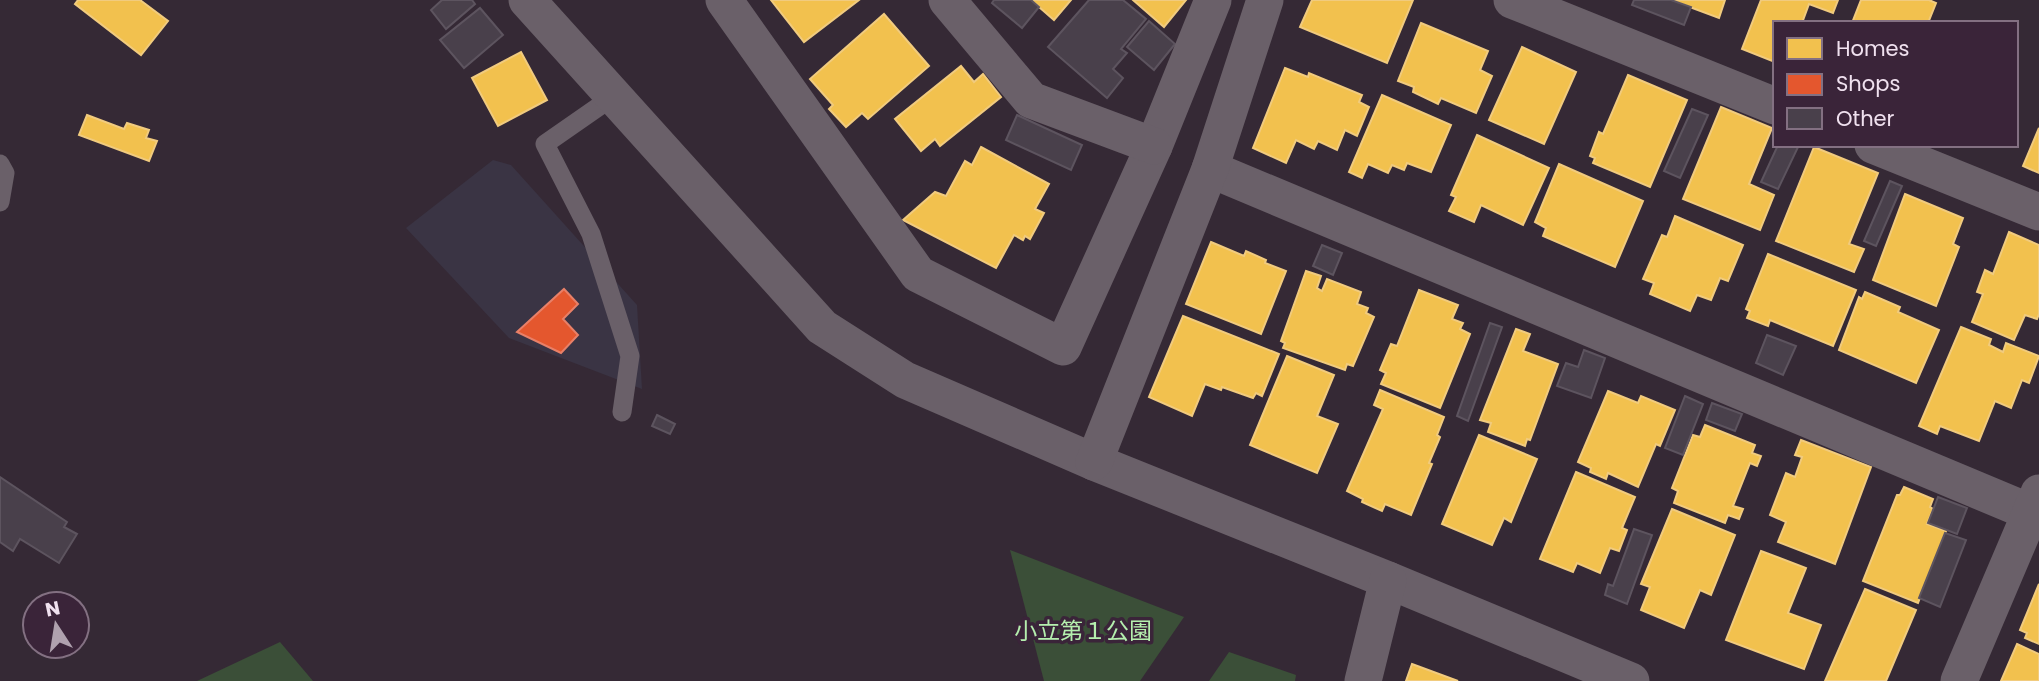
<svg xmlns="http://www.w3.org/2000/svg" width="2039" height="681" font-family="Poppins,'Noto Sans JP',sans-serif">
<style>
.commercial{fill:#3a3444}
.green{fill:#3b4f38}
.homes{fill:#f2c14e;stroke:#f1cb7e;stroke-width:2}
.shops{fill:#e4572e;stroke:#e88068;stroke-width:2}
.building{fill:#49404b;stroke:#5d545f;stroke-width:2}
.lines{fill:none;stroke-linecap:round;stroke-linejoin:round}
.service{stroke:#6a6069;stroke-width:19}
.minor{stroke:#6a6069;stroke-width:37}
.labels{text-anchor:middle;stroke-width:7;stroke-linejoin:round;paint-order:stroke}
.park-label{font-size:23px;fill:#b5efae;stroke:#3a2439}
</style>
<rect width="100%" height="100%" fill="#352935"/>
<polygon class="commercial" points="493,160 511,165 637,305 642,389 509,338 406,228"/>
<g class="green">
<polygon points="1010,550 1184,617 1140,681 1044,681"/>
<polygon points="280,642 313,681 197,681"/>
<polygon points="1229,652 1296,675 1295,681 1209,681"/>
</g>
<g class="homes">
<polygon points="78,0 140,0 168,21 141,55 75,4"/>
<polygon points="771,0 859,0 804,42"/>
<polygon points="1031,0 1071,0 1054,20"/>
<polygon points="1133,0 1186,0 1164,27"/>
<polygon points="1312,0 1413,0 1387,63 1300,27"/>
<polygon points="1671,0 1725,0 1719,18"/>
<polygon points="1761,0 1838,0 1833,13 1809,4 1802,23 1775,23 1775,62 1742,49"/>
<polygon points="1861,0 1929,0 1936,3 1928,23 1852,23"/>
<polygon points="884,14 929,66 868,119 862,113 846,127 829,109 833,105 810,79"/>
<polygon points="1421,23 1488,51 1480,70 1492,76 1476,113 1441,98 1438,104 1413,92 1414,87 1398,81"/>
<polygon points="1522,47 1576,72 1544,144 1489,120"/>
<polygon points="521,52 547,100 498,126 472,78"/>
<polygon points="961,66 974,82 983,74 1001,97 940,146 935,139 921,151 895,119"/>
<polygon points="1285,68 1308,77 1309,73 1362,95 1359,102 1369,107 1357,136 1345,130 1337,150 1318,141 1314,149 1296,140 1286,163 1253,148"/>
<polygon points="1628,75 1687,100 1650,187 1593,163 1595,158 1590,156 1599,132 1603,134"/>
<polygon points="1382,95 1451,125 1431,172 1407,163 1404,170 1392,165 1388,173 1368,164 1362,178 1349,172"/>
<polygon points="1721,107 1772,128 1749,184 1774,195 1760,230 1683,199"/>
<polygon points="87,115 124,129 127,123 149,130 146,138 157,141 149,161 79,135"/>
<polygon points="2039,128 2039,173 2023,166"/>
<polygon points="1477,135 1549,168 1523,225 1481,205 1474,222 1449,211 1456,197 1451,195"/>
<polygon points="981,147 1049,184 1035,209 1044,213 1030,239 1025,236 1023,240 1014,235 996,268 903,220 935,192 946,196 965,161 972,165"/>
<polygon points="1814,147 1878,173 1849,244 1864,249 1854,272 1776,241"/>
<polygon points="1559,164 1643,201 1615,267 1543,236 1546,228 1535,222"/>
<polygon points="1905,194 1963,218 1953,244 1959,247 1936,306 1873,280"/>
<polygon points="1675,216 1743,245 1728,281 1720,278 1711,300 1697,295 1690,311 1650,294 1654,283 1643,279 1662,235 1667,237"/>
<polygon points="2009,232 2039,245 2039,314 2037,319 2025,315 2014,340 1972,322 1983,294 1977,292 1985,270 1993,274"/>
<polygon points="1211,242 1244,256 1246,251 1266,260 1265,263 1286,271 1261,334 1186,304"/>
<polygon points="1768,254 1856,290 1833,346 1770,320 1768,326 1747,318 1750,311 1746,309"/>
<polygon points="1306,271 1321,276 1317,288 1322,291 1327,279 1361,292 1357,304 1368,308 1366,313 1374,317 1353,366 1347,364 1345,370 1283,348 1285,343 1281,341"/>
<polygon points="1419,290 1458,305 1452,319 1463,323 1460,329 1470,334 1440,408 1381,384 1386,373 1380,370 1391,344 1397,346"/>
<polygon points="1865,292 1900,307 1898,312 1939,330 1916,383 1839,350 1859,297 1862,299"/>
<polygon points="1183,316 1279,354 1262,396 1256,393 1253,398 1222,387 1221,390 1205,384 1192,416 1149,397"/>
<polygon points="1961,327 1991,339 1989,345 2003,352 2006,343 2039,356 2029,383 2022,380 2011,408 1995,401 1979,441 1940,426 1937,434 1919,426"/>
<polygon points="1516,329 1530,334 1523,351 1558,364 1530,440 1527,439 1525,446 1488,432 1491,423 1480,420"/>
<polygon points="1287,356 1334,375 1317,416 1338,424 1317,473 1250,445"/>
<polygon points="1380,390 1444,417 1437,435 1440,437 1429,463 1432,464 1411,515 1385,504 1382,511 1362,502 1363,499 1347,491 1383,409 1374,405"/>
<polygon points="1608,391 1638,403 1641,396 1675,410 1660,446 1656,444 1638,487 1608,473 1606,479 1590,472 1591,468 1578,462"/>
<polygon points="1705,425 1755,445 1752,453 1761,456 1757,466 1750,463 1733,506 1743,509 1739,519 1728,515 1725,523 1674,503 1678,491 1672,488 1693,435 1700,437"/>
<polygon points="1479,435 1537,459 1511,522 1504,518 1492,545 1442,524"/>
<polygon points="1801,440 1871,467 1835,564 1778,542 1786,522 1770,515 1786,473 1795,477 1802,457 1795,455"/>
<polygon points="1576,472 1635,497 1622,528 1627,530 1619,551 1610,548 1600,573 1577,563 1573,572 1540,559"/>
<polygon points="1904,487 1933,499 1930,507 1933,509 1927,524 1946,531 1918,603 1863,581 1897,495 1900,495"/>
<polygon points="1672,509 1735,535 1711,595 1700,590 1684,628 1641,610 1650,587 1641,584"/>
<polygon points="1761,551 1806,568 1788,613 1821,625 1804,669 1726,640"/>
<polygon points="2039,584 2039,644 2025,638 2027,633 2020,630"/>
<polygon points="1865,589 1916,610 1886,681 1825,681"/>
<polygon points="2017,644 2039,654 2039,681 2001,681"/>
<polygon points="1412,664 1458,681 1406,681"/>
</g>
<polygon class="shops" points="564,289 578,304 563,319 578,335 561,353 517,332"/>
<g class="building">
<polygon points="442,0 472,0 475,4 446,29 431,10"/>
<polygon points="994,0 1031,0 1039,7 1022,28 992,3"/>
<polygon points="1089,0 1123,0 1146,19 1121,49 1127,53 1113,69 1123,78 1107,98 1048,47"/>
<polygon points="1634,0 1671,0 1691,7 1684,25 1632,5"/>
<polygon points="480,8 503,35 464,68 440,40"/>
<polygon points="1149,21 1175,44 1154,70 1127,47"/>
<polygon points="1692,109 1708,115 1680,178 1664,171"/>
<polygon points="1017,115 1082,145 1071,170 1006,140"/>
<polygon points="1778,145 1799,145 1778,189 1761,182"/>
<polygon points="1890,181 1902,186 1876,246 1864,241"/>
<polygon points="1322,245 1342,253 1333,275 1313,266"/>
<polygon points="1490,323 1502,327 1468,421 1457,416"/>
<polygon points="1767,335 1796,346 1783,375 1756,363"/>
<polygon points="1584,350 1605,358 1591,398 1557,386 1566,363 1578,367"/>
<polygon points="1685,396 1703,404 1683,455 1665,448"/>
<polygon points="1712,403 1742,414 1735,431 1706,420"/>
<polygon points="657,415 675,424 670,434 652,426"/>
<polygon points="0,477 67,522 64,527 77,534 59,563 20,539 13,551 0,542"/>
<polygon points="1938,497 1967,508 1957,534 1928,523"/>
<polygon points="1634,529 1652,535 1627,604 1605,595 1608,584 1613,586"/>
<polygon points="1945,533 1966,540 1940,607 1919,598"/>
</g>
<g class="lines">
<g class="service">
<polyline points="614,96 545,144 591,234 630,356 622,412"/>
<polyline points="0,164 5,173 0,202"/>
</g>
<g class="minor">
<polyline points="527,0 822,327 905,380 1094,462 1388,580 1631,681"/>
<polyline points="724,0 918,274 1063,347 1154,146 1213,0"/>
<polyline points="947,0 1031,100 1154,146"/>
<polyline points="1512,0 1775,106"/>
<polyline points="1873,145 2039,212"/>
<polyline points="1210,169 2039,516"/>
<polyline points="1094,462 1210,169 1265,0"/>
<polyline points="1363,681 1388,580"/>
<polyline points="1959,681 2039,493"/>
</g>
</g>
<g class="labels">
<g class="park-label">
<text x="1083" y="639">小立第１公園</text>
</g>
</g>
<rect x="1773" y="21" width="245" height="126" fill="#3a2439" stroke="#837082" stroke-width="2"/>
<rect x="1787" y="38" width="35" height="21" fill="#f2c14e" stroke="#837082" stroke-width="2"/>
<text x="1836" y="56" font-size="21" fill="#f0e1ef">Homes</text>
<rect x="1787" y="74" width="35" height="21" fill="#e4572e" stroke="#837082" stroke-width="2"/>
<text x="1836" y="91" font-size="21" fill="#f0e1ef">Shops</text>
<rect x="1787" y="108" width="35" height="21" fill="#49404b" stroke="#837082" stroke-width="2"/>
<text x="1836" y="126" font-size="21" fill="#f0e1ef">Other</text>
<g transform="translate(56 625) rotate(348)"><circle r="33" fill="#3a2439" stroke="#837082" stroke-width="2"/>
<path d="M0-5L12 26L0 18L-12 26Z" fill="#afa1ae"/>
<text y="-10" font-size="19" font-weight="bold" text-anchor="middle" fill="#f0e1ef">N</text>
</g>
</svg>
